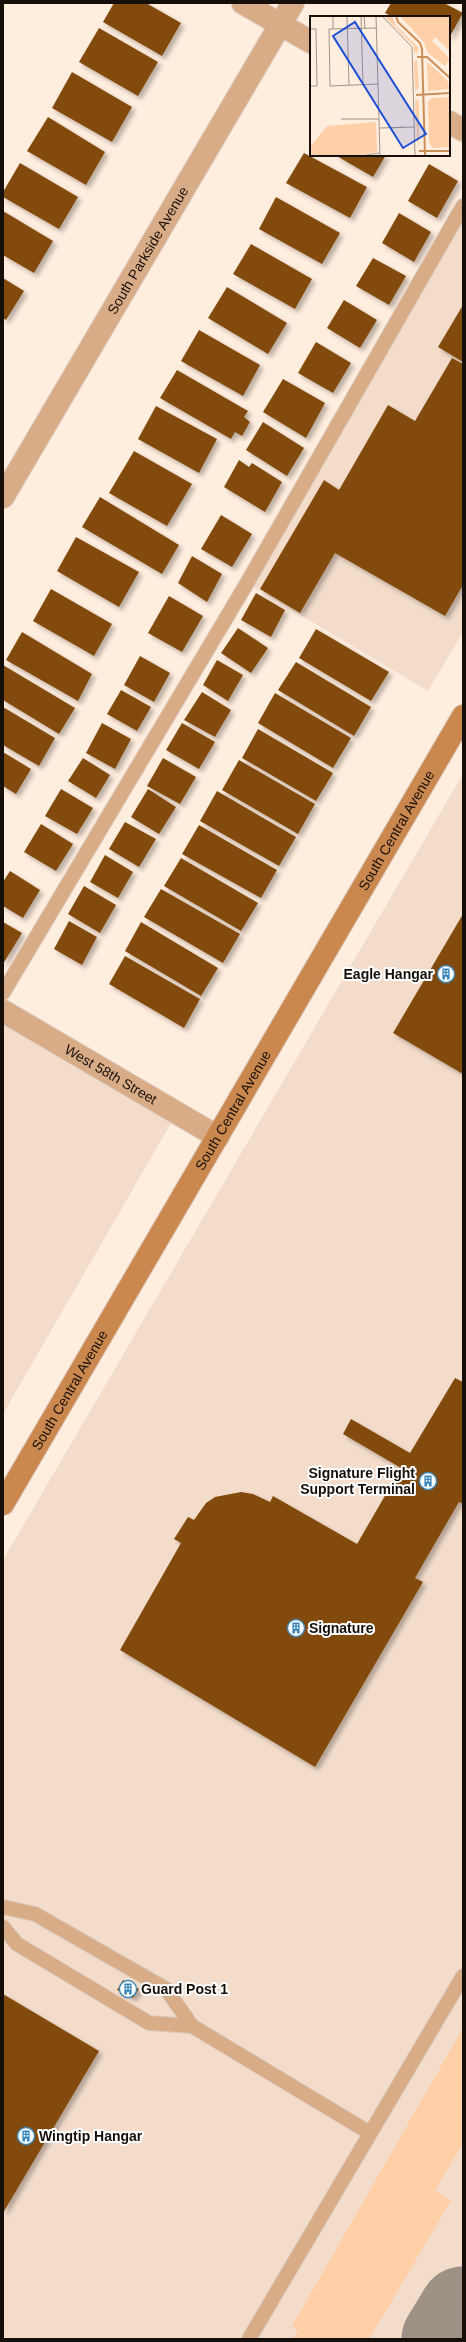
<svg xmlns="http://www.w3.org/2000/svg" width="466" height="2342" font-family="Helvetica,sans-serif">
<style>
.built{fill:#f3dcca}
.grass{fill:#ffcfa8}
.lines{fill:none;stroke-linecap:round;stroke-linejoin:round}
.taxiway{stroke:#9e9186;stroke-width:89}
.building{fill:#824b0f;filter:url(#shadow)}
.lane-casing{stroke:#dac9bc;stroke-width:16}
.street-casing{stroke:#dac9bc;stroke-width:24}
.secondary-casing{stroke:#dac9bc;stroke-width:24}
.lane{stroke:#d8ac86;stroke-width:14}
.street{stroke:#d8ac86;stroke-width:22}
.secondary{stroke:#ca884e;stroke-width:22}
.labels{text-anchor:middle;stroke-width:4;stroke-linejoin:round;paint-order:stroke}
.street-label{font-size:14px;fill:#160f09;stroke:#fff}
.poi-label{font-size:14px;font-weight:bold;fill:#160f09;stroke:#fff;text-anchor:start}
.inset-river{fill:none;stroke:#ca8e59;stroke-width:2}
.inset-road{fill:none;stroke:#a29489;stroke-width:1}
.view{fill:#1d4ed8;fill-opacity:0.15;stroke:#1d4ed8;stroke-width:2}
.inset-edge{fill:none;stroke:#160f09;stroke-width:2}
</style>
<defs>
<filter id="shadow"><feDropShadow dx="3.5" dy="3.5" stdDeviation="2" flood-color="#0004"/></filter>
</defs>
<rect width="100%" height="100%" fill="#ffedde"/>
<g class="built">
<polygon points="463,206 463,632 428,691 247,583"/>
<polygon points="463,774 463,2339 3,2339 3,1560"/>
<polygon points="3,1025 171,1123 3,1414"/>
</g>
<polygon class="grass" points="463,2028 463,2143 435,2191 451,2201 369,2339 293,2339 298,2330 292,2326"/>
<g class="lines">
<polyline class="taxiway" points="446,2339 463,2311"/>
</g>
<g class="building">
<polygon points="114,3 146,3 181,23 162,56 103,22"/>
<polygon points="391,3 444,3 463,13 449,38 449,17 393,17 385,13"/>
<polygon points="99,28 158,62 138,96 79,62"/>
<polygon points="72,72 132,107 112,142 52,108"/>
<polygon points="48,117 105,152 86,185 27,151"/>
<polygon points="304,153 367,187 350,218 286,183"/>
<polygon points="335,155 386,155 373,177"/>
<polygon points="20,163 78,197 59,229 3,197 3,192"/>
<polygon points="429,164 458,181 437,218 408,201"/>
<polygon points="276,197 340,233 322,264 259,229"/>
<polygon points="3,211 53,241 34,273 3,255"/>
<polygon points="399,213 431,232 414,262 382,243"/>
<polygon points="251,244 312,279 295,309 233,274"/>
<polygon points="373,258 406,276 389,305 356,286"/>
<polygon points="3,278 24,291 6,320 3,318"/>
<polygon points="227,287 287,323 268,354 208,318"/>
<polygon points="344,300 377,320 360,348 327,328"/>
<polygon points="463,305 463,362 438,347"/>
<polygon points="199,330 260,365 243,396 181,361"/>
<polygon points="316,342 351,363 333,393 298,373"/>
<polygon points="452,358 463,364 463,585 445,616 335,553 300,613 260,589 324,480 339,490 388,405 415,421"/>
<polygon points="177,370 248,411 244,417 250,422 242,436 235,432 231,439 160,398"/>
<polygon points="283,379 325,403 306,438 263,412"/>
<polygon points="156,406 217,439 199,473 138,439"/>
<polygon points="263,422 304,448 287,476 246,450"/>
<polygon points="134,451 192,484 167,526 109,493"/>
<polygon points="239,460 249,467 252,463 282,482 265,512 224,487"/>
<polygon points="100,497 179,545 162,574 82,527"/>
<polygon points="221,515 252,534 232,567 201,549"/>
<polygon points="76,537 139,572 119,607 57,571"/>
<polygon points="192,556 222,574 207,602 178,583"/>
<polygon points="51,589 112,624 94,656 33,621"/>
<polygon points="256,593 285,610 271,637 241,620"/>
<polygon points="169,596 203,616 182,652 148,633"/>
<polygon points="238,628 268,648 251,673 221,653"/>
<polygon points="316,629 389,672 371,701 299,658"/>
<polygon points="22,632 92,674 78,701 6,660"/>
<polygon points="140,656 170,673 154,702 124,685"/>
<polygon points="217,660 243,675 228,701 203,685"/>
<polygon points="296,662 371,707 354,736 278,690"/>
<polygon points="3,665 75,708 59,734 3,700"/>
<polygon points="121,690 151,707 137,731 107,714"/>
<polygon points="202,692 231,710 215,737 184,720"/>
<polygon points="275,693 351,738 333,768 258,723"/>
<polygon points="3,707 55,738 39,766 3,745"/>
<polygon points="102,723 131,739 115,769 86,753"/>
<polygon points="182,723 215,742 199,769 166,750"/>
<polygon points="258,729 333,773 316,801 242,758"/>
<polygon points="3,752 31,769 16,794 3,786"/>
<polygon points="83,758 110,775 96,798 68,781"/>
<polygon points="163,758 196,777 180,804 147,786"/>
<polygon points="239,760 315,804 298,834 222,790"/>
<polygon points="61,789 93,808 77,834 45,816"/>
<polygon points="148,789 176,807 159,834 131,817"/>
<polygon points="217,791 296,837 279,866 200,821"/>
<polygon points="125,822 156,839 139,867 109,849"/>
<polygon points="41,824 73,844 56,871 24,852"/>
<polygon points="199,825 277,870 261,898 182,854"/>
<polygon points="105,855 133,872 118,898 90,882"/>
<polygon points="181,858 258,903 241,931 164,886"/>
<polygon points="10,871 40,890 23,918 3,906 3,882"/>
<polygon points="84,886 116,905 100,933 68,914"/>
<polygon points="161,889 240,934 223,963 144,917"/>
<polygon points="463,914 463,1074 393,1033"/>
<polygon points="69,921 97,937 82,965 54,949"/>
<polygon points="3,922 22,933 3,964"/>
<polygon points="141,922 218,968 201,996 125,951"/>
<polygon points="125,956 200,999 184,1028 109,984"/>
<polygon points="455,1378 463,1382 463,1504 459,1502 415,1578 423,1582 315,1767 120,1650 181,1543 174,1539 188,1517 194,1520 206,1503 215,1497 241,1492 253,1494 270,1502 273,1496 357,1544 401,1468 343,1434 351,1419 410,1453"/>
<polygon points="123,1980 139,1989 133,1998 117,1990"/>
<polygon points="3,1994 99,2051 3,2213"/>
</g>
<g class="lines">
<g class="lane-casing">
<g id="lane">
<polyline points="3,993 247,583 463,206"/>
<polyline points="3,1907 35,1914 166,1989 192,2026 370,2133"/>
<polyline points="3,1927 17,1944 149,2023 192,2026"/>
<polyline points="249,2339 463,1976"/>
</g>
</g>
<g class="street-casing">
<g id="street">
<polyline points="243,3 311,42"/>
<polyline points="449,122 463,130"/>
<path id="s1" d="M3,497L293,3"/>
<path id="s2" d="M3,1011L218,1137"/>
</g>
</g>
<g class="secondary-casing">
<g id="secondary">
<path id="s3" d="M3,1504L463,716"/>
</g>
</g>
<use href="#lane" class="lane"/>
<use href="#street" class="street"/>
<use href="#secondary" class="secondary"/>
</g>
<defs>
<g id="building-ring" transform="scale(0.9)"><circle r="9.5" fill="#fff" stroke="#3b87ba" stroke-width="1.5"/><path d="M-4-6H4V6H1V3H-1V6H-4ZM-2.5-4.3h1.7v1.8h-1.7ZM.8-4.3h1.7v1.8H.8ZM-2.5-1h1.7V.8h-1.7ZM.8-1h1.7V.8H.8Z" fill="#3b87ba"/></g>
</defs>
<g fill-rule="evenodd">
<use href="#building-ring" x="446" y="974"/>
<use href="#building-ring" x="428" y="1481"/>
<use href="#building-ring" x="296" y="1628"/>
<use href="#building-ring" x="128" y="1989"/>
<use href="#building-ring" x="26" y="2136"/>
</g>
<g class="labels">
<g class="street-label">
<text dy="5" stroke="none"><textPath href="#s1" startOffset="286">South Parkside Avenue</textPath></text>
<text dy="5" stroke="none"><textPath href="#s3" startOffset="780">South Central Avenue</textPath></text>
<text dy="5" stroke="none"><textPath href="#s2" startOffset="125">West 58th Street</textPath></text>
<text dy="5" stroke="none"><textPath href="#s3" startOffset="456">South Central Avenue</textPath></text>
<text dy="5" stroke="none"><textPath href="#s3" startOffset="132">South Central Avenue</textPath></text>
</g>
<g class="poi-label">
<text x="433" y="979" text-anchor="end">Eagle Hangar</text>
<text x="415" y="1478" text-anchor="end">Signature Flight<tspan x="415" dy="16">Support Terminal</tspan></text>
<text x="309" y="1633">Signature</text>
<text x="141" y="1994">Guard Post 1</text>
<text x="39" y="2141">Wingtip Hangar</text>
</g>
</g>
<g transform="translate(310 16)">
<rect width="140" height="140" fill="#ffedde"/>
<path d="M74,0H82L86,10L108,31V37L104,36V30ZM90,0H140V35L125,21L122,25L140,43L135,50L118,37L113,25ZM107,44L109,71L105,75L104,46ZM117,46L137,64L140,73L118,75ZM140,81V131L122,132L119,125L118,85L122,82ZM105,83L109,85V130L107,122Z" fill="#ffcfa8"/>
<path d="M66,106L67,136L43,140H0V131L17,110Z" fill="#ffcfa8"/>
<path class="inset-river" d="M86,0L88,6L110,27L112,33L115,140M107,41H117L140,62M106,79L140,77M109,135H140"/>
<path class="inset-road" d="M23,0V13M37,0L39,69M51,0L53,68M54,0L55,12M66,0L70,140M72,0L102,31L105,140M66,12L19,13L20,70L68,68M0,13H6L7,70H0M31,103H69M69,112L105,111M81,112L93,111M51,140L69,137"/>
<path class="view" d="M45,6L116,118L93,132L23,20Z"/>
<rect width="140" height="140" class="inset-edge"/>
</g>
<rect width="466" height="2342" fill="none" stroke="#160f09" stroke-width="8"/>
</svg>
